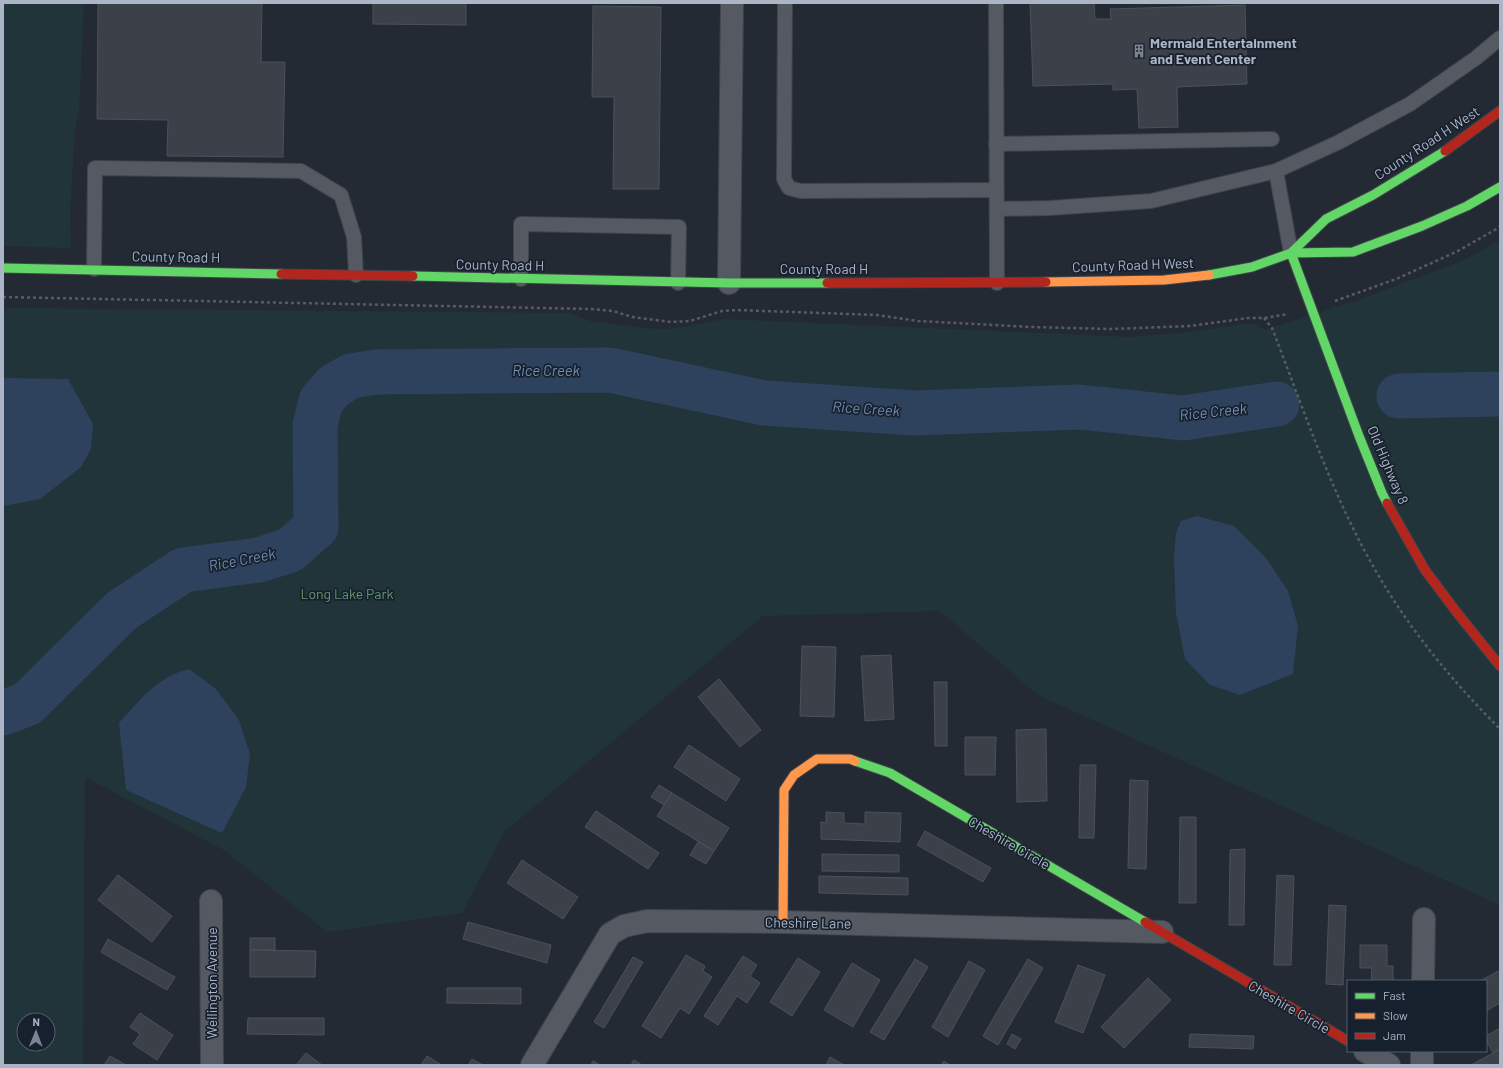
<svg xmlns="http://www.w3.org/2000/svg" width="1503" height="1068" font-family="Barlow,sans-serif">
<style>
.green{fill:#213439;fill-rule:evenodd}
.water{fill:#2e425d}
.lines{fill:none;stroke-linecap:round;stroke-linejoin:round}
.river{stroke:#2e425d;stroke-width:45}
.building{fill:#3c4149;stroke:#4b515b}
.lane-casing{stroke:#40444b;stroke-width:16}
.street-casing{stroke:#40444b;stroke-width:24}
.fast-casing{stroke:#40444b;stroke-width:11}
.slow-casing{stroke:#40444b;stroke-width:11}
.jam-casing{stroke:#40444b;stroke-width:11}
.path{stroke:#565c64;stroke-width:2.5;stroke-dasharray:3 3;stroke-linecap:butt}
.lane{stroke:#545962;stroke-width:14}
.street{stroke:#545962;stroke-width:22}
.fast{stroke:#63d668;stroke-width:9}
.slow{stroke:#ff974d;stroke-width:9}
.jam{stroke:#b3261e;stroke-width:9}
.labels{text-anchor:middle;stroke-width:3.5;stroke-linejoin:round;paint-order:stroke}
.poi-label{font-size:14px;font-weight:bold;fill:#acb5c6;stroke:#17202d;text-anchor:start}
.street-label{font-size:14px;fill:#acb5c6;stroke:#17202d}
.park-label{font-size:14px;fill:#62986f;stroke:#17202d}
.water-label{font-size:15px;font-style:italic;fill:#718cb1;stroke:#17202d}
</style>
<rect width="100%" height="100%" fill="#242a33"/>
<g class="green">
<polygon points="3,3 84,3 79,111 75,128 70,214 71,248 3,246"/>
<path d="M1500,240V905L1038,695L940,611L763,616L504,832L462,913L327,932L224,850L85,777L83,1065H3V308L571,313L589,321L656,329H671L724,319L1130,337L1189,332L1244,324H1256L1264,330L1359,300L1464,260ZM24,1020H48V1044H24Z"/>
</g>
<g class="water">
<polygon points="3,378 68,379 93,424 91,449 81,467 40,499 3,506"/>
<polygon points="1197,516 1234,526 1266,558 1288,591 1298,626 1293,674 1240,695 1210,685 1185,659 1176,613 1174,558 1176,533 1181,521"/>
<path d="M189,669L216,689L239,720L250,754L246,787L222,833L126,790L119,723C139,701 158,676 189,669Z"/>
</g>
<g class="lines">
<g class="river">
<polyline points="1399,396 1500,394"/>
<polyline points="3,713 27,704 121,611 183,570 259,560 290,550 316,527 315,425 321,401 334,386 351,376 376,372 610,370 764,403 915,413 1080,407 1183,418 1277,404"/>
</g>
</g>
<g class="building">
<polygon points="98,3 262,3 261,62 285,62 283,157 167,156 168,120 97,119"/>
<polygon points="373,3 466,3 466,25 373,24"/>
<polygon points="1030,3 1094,3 1095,19 1111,19 1110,9 1245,5 1247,84 1177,87 1178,127 1139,128 1137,89 1113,90 1113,84 1033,86"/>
<polygon points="593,6 661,7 659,189 613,189 614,97 592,97"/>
<polygon points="802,646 836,647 834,717 800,716"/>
<polygon points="891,655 894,719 865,721 861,656"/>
<polygon points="719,679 761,730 740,747 698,697"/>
<polygon points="934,682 947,682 947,746 935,746"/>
<polygon points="1046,729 1047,801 1017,802 1016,730"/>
<polygon points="965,737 996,737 995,775 965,775"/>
<polygon points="689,745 740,779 726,801 674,767"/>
<polygon points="1080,765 1096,765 1094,838 1079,838"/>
<polygon points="1130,780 1148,781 1146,869 1128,868"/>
<polygon points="659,785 672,793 664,805 651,797"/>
<polygon points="672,793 729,828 714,851 657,816"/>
<polygon points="596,811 659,853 648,869 585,827"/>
<polygon points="826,812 844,813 844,823 865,824 865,812 901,813 900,842 821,839 821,822 826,823"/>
<polygon points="1180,817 1196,817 1196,903 1179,903"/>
<polygon points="925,831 991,868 983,882 917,845"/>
<polygon points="698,842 714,851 706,864 690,855"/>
<polygon points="1245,849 1244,925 1229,925 1230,850"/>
<polygon points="822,854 899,855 899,872 822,871"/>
<polygon points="522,860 578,897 563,919 507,883"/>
<polygon points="118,875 172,916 152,942 98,900"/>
<polygon points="1277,875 1294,876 1291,965 1274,965"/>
<polygon points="819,876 908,878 908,895 819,893"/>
<polygon points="1329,905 1346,906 1343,985 1326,984"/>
<polygon points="468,922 551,945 547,963 463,939"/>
<rect x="250" y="938" width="25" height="12"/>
<polygon points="108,939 175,977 167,990 101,952"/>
<polygon points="1360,945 1387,945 1387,966 1393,966 1393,981 1371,981 1372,968 1360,968"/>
<polygon points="250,950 316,951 315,977 250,977"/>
<polygon points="686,955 705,966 703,971 712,977 689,1014 680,1008 661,1038 642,1026"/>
<polygon points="743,956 757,965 750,976 760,983 747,1003 737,996 718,1025 704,1016"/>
<polygon points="633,957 643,962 604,1028 594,1022"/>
<polygon points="798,958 820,972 792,1016 770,1002"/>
<polygon points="915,959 928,967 884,1040 870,1032"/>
<polygon points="1028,959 1043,968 998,1045 983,1036"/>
<polygon points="969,961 985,970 948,1037 932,1027"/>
<polygon points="852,963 880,980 853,1027 824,1010"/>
<polygon points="1078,965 1105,975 1083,1033 1055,1022"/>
<polygon points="1500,970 1500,1003 1486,1011 1486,981 1480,981"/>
<polygon points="1148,978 1171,1000 1124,1048 1101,1027"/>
<polygon points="447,988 521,988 521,1004 447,1003"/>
<polygon points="140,1013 173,1035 157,1060 133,1044 140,1034 130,1027"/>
<polygon points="248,1018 324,1018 324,1035 247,1034"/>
<polygon points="1500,1028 1500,1049 1493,1053 1486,1040 1486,1036"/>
<polygon points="1012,1034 1021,1039 1015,1049 1007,1044"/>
<polygon points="1190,1034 1254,1036 1253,1049 1189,1047"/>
<polygon points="1500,1049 1500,1065 1471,1065 1493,1053"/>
<polygon points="306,1053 322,1065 296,1065"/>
<polygon points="110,1056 126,1065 104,1065"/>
<polygon points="427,1056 440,1064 439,1065 421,1065"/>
<polygon points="830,1057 844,1065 826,1065"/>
<polygon points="472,1059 483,1065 468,1065"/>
<polygon points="634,1060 642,1065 631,1065"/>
<polygon points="593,1061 600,1065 591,1065"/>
<polygon points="944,1061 950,1065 941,1065"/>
</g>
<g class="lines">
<g class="lane-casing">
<g id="lane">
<polyline points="785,3 784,179 789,188 801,191 996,190"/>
<polyline points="996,3 997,283"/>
<polyline points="996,144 1272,139"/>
<polyline points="1276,171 1291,253"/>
<polyline points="997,209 1050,208 1151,201 1276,171 1339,142 1410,104 1476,58 1500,38"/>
<polyline points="94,269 95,168 301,171 341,195 354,237 356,275"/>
<polyline points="521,279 521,224 679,227 678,283"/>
</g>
</g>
<g class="street-casing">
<g id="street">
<polyline points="729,283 732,3"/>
<polyline points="211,901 212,1065"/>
<polyline points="1423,981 1424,919"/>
<polyline points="1365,1051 1389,1065"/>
<polyline points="532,1065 610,934 624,926 647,921 783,922 1162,932"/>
<polyline points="1422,1065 1422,1051"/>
</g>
</g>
<g class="fast-casing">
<g id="fast">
<polyline points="1291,253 1359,436 1382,493 1387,503"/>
<polyline points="1291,253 1326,219 1373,195 1445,151"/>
<polyline points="3,268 281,274"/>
<polyline points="1209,275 1252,267 1291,253 1353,252 1422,226 1467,206 1500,187"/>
<polyline points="413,276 729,283 827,283"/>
<polyline points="855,761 890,773 1145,922"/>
</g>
</g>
<g class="slow-casing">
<g id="slow">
<polyline points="1046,282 1164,280 1209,275"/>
<polyline points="783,922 784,790 794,775 817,759 850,759 855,761"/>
</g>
</g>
<g class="jam-casing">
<g id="jam">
<polyline points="1445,151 1500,111"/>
<polyline points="281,274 413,276"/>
<polyline points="827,283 1046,282"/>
<polyline points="1387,503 1425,570 1458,614 1500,666"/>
<polyline points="1145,922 1348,1041"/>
</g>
</g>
<g class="path">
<polyline points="3,297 591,309 613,311 632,317 671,322 690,321 722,311 737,310 877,315 918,321 1032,327 1111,329 1190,326 1248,318 1264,318 1288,314"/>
<polyline points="1335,301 1396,279 1456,252 1500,227"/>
<path d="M1264,318L1272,328C1304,410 1332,496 1377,573C1410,630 1453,682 1500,729"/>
</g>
<use href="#lane" class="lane"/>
<use href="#street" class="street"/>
<use href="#fast" class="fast"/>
<use href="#slow" class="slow"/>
<use href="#jam" class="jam"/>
</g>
<defs>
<g id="building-bare" transform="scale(1.08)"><path d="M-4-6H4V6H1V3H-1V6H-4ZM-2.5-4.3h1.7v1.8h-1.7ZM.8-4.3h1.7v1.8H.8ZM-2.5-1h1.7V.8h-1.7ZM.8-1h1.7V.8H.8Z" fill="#7c8493" stroke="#17202d" stroke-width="2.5" paint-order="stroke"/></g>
</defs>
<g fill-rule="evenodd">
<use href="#building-bare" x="1139" y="51"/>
</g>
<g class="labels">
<g class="poi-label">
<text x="1150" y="48">Mermaid Entertainment<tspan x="1150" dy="16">and Event Center</tspan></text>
</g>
<g class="street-label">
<text transform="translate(1427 143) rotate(-33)" y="5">County Road H West</text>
<text transform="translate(176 257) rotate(1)" y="5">County Road H</text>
<text transform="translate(500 265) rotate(1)" y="5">County Road H</text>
<text transform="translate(1133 265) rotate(-2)" y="5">County Road H West</text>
<text x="824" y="274">County Road H</text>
<text transform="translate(1388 465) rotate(67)" y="5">Old Highway 8</text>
<text transform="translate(1009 843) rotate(30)" y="5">Cheshire Circle</text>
<text transform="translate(808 923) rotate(1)" y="5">Cheshire Lane</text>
<text transform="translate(212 983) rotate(-90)" y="5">Wellington Avenue</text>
<text transform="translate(1289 1007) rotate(30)" y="5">Cheshire Circle</text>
</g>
<g class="park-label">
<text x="347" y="599">Long Lake Park</text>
</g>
<g class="water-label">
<text x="546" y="376">Rice Creek</text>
<text transform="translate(866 409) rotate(4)" y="5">Rice Creek</text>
<text transform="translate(1213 412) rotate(-6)" y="5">Rice Creek</text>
<text transform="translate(242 560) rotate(-11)" y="5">Rice Creek</text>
</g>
</g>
<rect width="1503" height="1068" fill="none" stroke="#acb5c6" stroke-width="8"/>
<rect x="1347" y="980" width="140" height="72" fill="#17202d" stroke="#535c6a"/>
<rect x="1355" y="993" width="20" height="6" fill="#63d668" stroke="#535c6a"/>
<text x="1383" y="1000" font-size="12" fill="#acb5c6">Fast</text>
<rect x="1355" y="1013" width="20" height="6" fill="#ff974d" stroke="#535c6a"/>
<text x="1383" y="1020" font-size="12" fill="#acb5c6">Slow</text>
<rect x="1355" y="1033" width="20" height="6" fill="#b3261e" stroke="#535c6a"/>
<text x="1383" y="1040" font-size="12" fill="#acb5c6">Jam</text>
<g transform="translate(36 1032) rotate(1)"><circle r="19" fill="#17202d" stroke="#535c6a"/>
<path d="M0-3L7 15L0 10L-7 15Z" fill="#7c8493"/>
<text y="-6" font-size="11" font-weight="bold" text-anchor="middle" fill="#acb5c6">N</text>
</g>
</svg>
